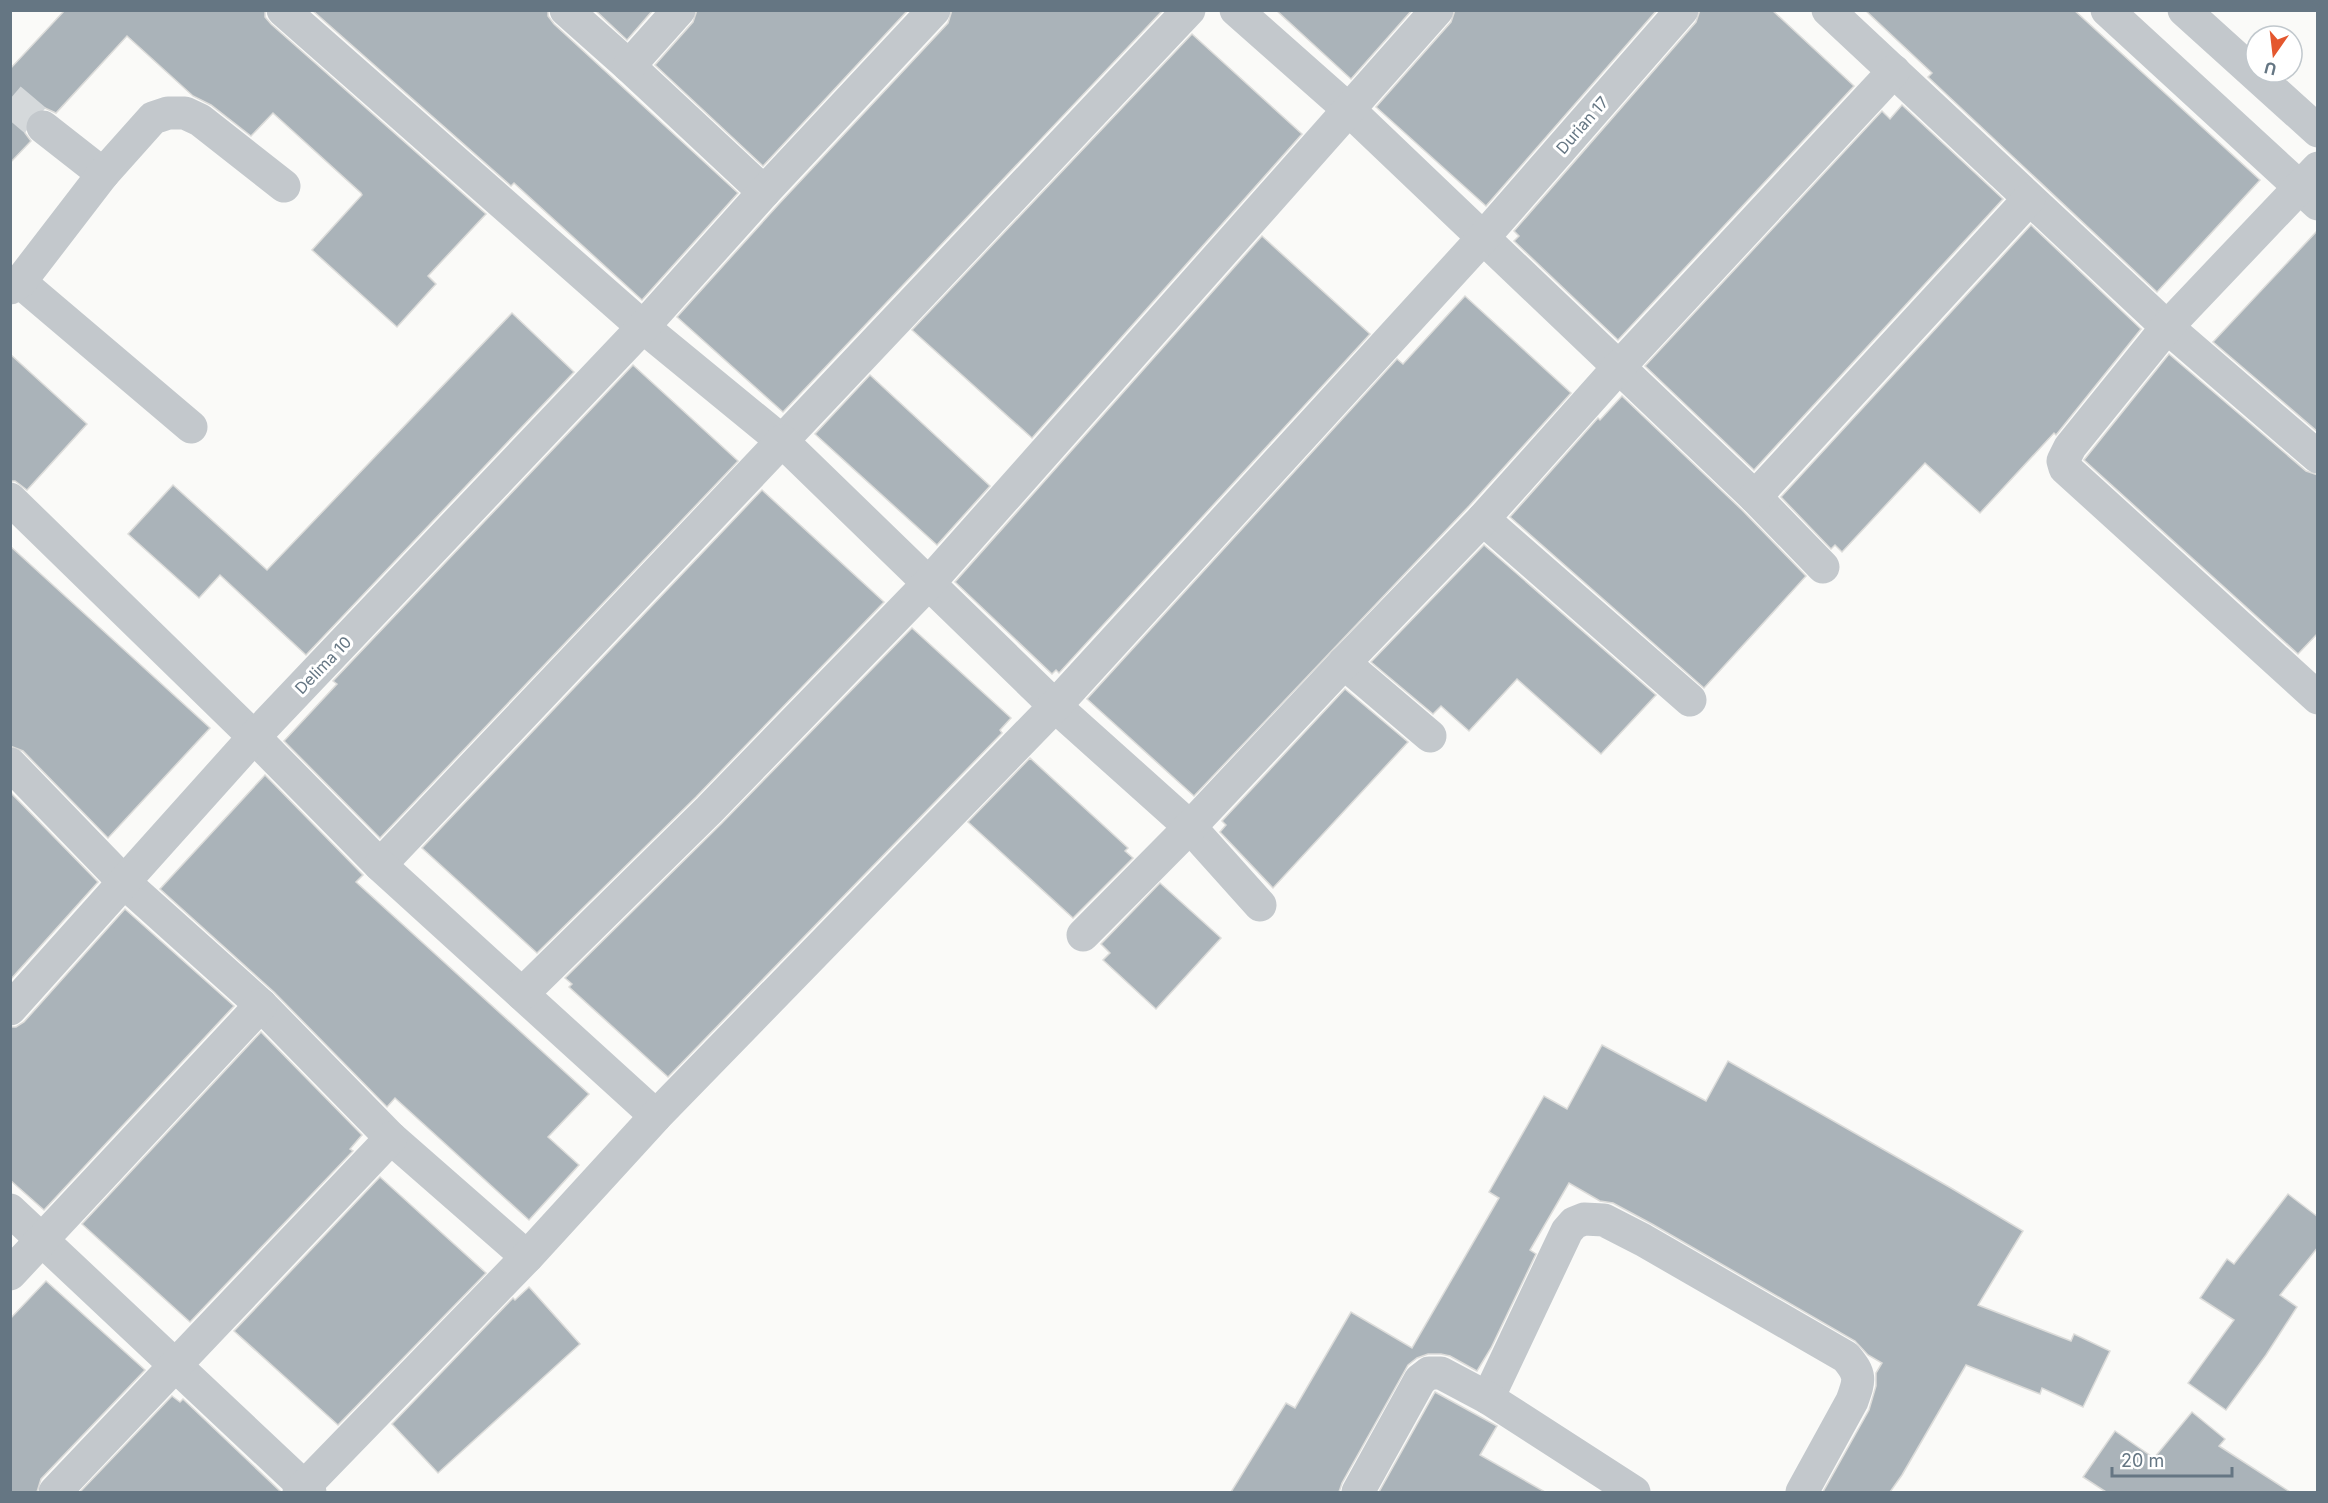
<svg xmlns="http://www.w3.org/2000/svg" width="2328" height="1503" font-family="Inter,sans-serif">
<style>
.building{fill:#aab3b9;stroke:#dcdcda;stroke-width:1.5}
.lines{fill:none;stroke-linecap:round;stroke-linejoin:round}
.minor-tunnel{stroke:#d5d9db;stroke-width:33;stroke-dasharray:33 16;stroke-linecap:butt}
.minor{stroke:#c3c8cc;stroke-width:33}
.labels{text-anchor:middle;stroke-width:6;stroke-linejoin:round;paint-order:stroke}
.street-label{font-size:16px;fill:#657683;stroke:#fff}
</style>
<rect width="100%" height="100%" fill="#fafaf8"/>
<g class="building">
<polygon points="65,10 265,10 265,17 271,24 486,214 428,276 436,284 397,327 312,250 362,195 361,193 273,113 251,136 211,105 193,96 127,36 56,113 45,108 37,109 29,115 24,125 25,133 31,141 10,163 10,69"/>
<polygon points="312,10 548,10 548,16 554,24 738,193 642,300 514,183 511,186"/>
<polygon points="595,10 653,10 627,40"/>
<polygon points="697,10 908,10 763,166 655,65 693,22"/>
<polygon points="952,10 1163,10 783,412 677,317 778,205 948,23"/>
<polygon points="1276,10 1412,10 1351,79"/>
<polygon points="1455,10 1657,10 1486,206 1376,107 1451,22"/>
<polygon points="1700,10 1772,10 1854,86 1618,340 1514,241 1519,236 1514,231 1696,22"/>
<polygon points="1865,10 2074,10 2260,180 2157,292 1928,77 1932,73"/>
<polygon points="1192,34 1302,134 1032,438 912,330"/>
<polygon points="1902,105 2003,199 1754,470 1645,366 1882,111 1890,119"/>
<polygon points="2031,225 2141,329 2056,435 2054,433 1980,513 1925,463 1842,552 1835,545 1831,549 1781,497"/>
<polygon points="2318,230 2318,432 2213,342"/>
<polygon points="1262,236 1370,334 1059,673 1056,670 1052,674 955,582"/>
<polygon points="1465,296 1571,393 1469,506 1194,796 1087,699 1397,359 1403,364"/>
<polygon points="512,313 574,372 306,655 220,575 199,598 128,534 173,485 267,570"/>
<polygon points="10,354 87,424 27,490 15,481 10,481"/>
<polygon points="2169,354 2306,471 2318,475 2318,633 2298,654 2084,460"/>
<polygon points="633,365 738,461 380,838 284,741 337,684 333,681"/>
<polygon points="870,375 990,486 937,545 815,434"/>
<polygon points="1622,396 1742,510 1806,576 1704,688 1510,517 1598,418 1600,420"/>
<polygon points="762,490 884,602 696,797 537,953 422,848"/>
<polygon points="1484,545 1656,695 1601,754 1517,679 1469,731 1441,706 1433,714 1371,662"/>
<polygon points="10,546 210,728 108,838 23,751 10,746"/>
<polygon points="912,628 1011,718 1000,730 1002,733 668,1077 569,987 572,984 565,978 722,823"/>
<polygon points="1345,689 1408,742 1273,888 1220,832 1226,825 1222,821"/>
<polygon points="1030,758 1128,848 1125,851 1133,858 1073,918 968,822"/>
<polygon points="265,775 363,875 356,882 589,1094 548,1137 579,1165 529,1220 395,1098 387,1107 274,992 160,889"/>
<polygon points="10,792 98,882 10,980"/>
<polygon points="1160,883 1221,938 1156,1009 1103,960 1110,953 1101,944"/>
<polygon points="125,909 234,1006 44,1210 10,1180 10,1027 16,1027 24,1022"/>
<polygon points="261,1032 362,1135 350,1149 353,1151 190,1322 82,1224"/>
<polygon points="1602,1045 1706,1101 1728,1061 1951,1188 2023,1231 1978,1305 2071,1341 2074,1334 2110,1351 2083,1407 2042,1388 2040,1394 1966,1365 1902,1475 1890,1492 1823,1492 1869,1410 1876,1386 1876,1373 1882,1363 1868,1355 1855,1341 1652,1224 1613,1203 1600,1201 1569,1183 1530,1250 1536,1254 1491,1348 1477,1371 1450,1356 1441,1354 1428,1354 1417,1358 1408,1365 1342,1483 1339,1492 1231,1492 1286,1403 1295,1408 1351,1312 1412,1348 1499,1198 1489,1192 1544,1096 1567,1109"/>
<polygon points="380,1177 486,1273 338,1425 234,1331"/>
<polygon points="2288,1194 2318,1217 2318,1247 2280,1295 2297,1307 2266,1355 2226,1410 2188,1383 2234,1320 2200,1298 2227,1259 2234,1264"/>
<polygon points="46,1281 145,1370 41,1479 37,1492 10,1492 10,1319"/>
<polygon points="529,1287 580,1344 438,1473 392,1424 513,1298 515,1300"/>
<polygon points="1435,1392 1497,1426 1480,1455 1545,1492 1379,1492"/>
<polygon points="172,1396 180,1402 183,1399 281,1492 80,1492"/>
<polygon points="2192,1412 2225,1439 2219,1446 2290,1492 2106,1492 2083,1477 2115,1431 2154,1458"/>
</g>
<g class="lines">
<polyline class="minor-tunnel" points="10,99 43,127"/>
<g class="minor">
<polyline points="283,10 643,327 782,441 1189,10"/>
<polyline points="566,10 629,66 764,192"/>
<polyline points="1236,10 1348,109 1755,497 1823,567"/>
<polyline points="1828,10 2167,327 2318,457"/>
<polyline points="2107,10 2318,204"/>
<polyline points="2184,10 2318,131"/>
<polyline points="629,66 679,10"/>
<polyline points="43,127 103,174"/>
<polyline points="2318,168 2167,327 2070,447 2063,461 2065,468 2318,698"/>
<polyline points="20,282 191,427"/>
<polyline points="10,288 20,282 103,174 153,118 168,113 185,113 200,120 284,186"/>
<polyline points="1755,497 2029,199"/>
<polyline points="10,499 254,737 380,865 782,441 1055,706 1190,827 1260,905"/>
<polyline points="1483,519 1690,700"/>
<polyline points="1344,663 1430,736"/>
<polyline points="10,764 125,883 261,1005 391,1138 527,1257"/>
<polyline points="380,865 656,1116"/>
<polyline points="1083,935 1190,827 1344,663 1483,519 1618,368 1894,71"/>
<polyline points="522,994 709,810 928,584 1437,10"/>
<polyline points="10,1009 254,737 643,327 764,192 934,10"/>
<polyline points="10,1210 310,1492"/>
<polyline points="10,1274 261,1005"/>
<path d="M1488,1398L1567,1231L1574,1223L1584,1219L1604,1220L1643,1240L1846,1357C1861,1375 1860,1379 1852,1401L1802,1492"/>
<polyline points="55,1492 391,1138"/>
<polyline points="299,1492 527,1257 656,1116 1055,706 1482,239 1682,10"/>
<polyline points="1358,1492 1420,1380 1429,1373 1441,1373 1488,1398 1634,1492"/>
</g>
</g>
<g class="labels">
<g class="street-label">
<text transform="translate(1582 125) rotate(-49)" y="6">Durian 17</text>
<text transform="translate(323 665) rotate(-46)" y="6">Delima 10</text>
</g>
</g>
<rect width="2328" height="1503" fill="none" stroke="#657683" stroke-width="24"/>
<g transform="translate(2274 54) rotate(194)"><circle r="28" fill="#ffffff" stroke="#c1c8cd" stroke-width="1.5"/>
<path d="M0-4.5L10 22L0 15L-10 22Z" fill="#e4572e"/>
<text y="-9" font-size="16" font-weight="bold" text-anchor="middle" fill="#657683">U</text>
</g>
<path d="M2112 1467v9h120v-9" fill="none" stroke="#657683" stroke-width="3"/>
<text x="2121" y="1467" font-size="18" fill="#657683" stroke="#ffffff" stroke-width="4.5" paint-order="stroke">20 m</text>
</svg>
